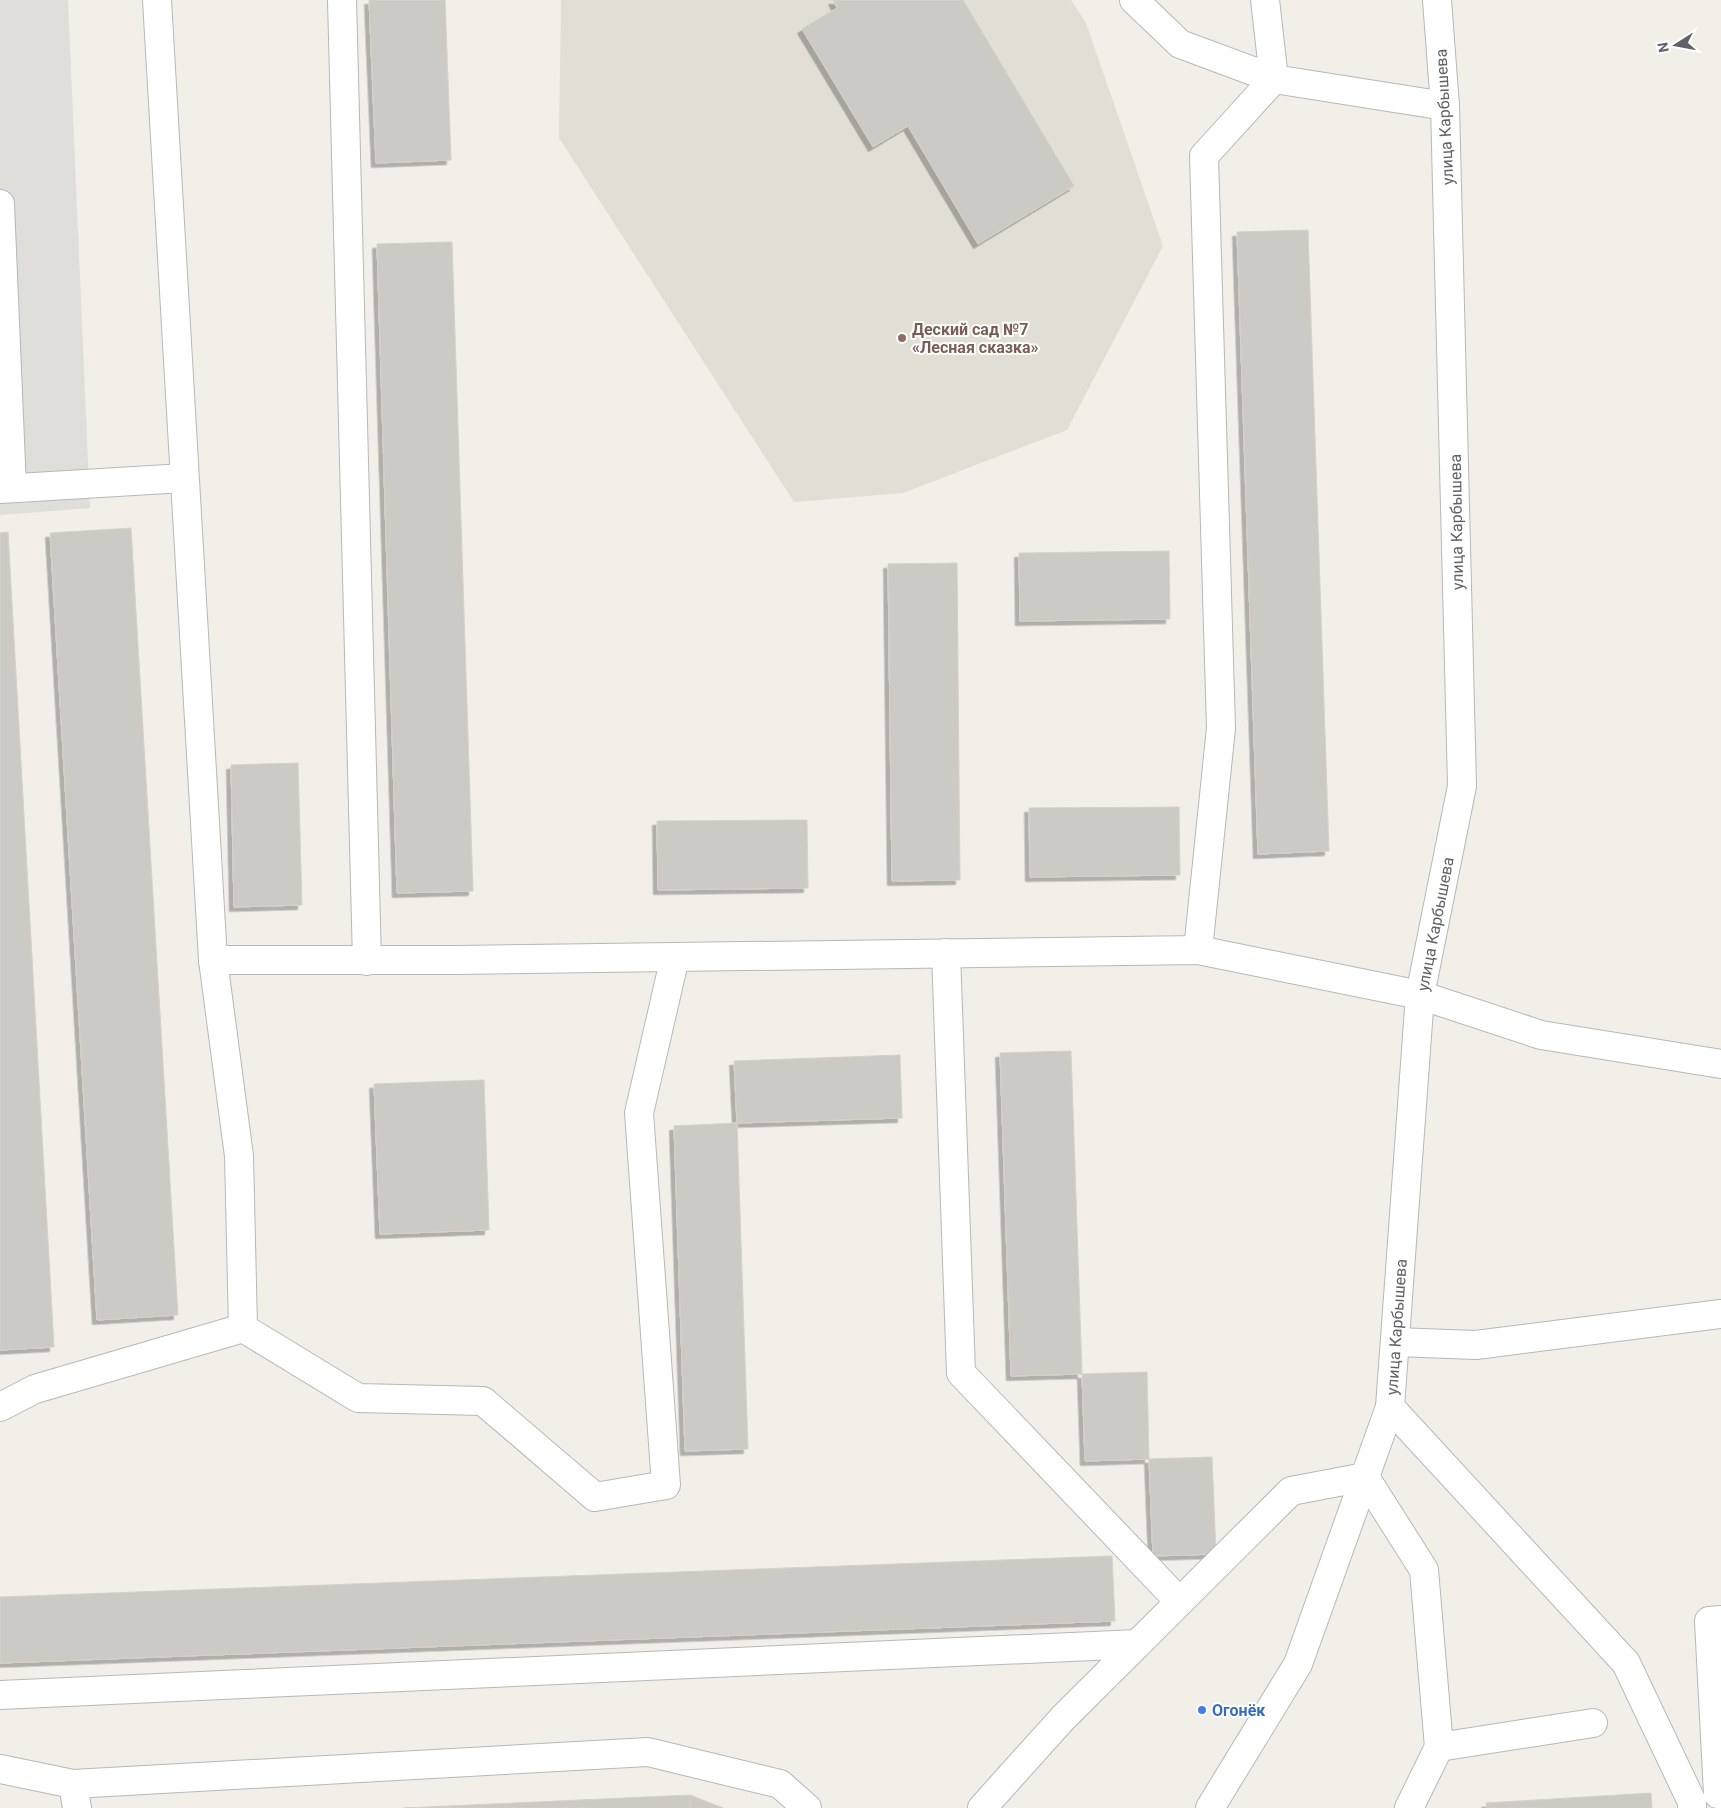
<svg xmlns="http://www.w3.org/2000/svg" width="1721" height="1808" font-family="Roboto,sans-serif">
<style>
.industrial{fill:#e0deda}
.education{fill:#e1ded6}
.building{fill:#cccac5;stroke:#d6d1c6;filter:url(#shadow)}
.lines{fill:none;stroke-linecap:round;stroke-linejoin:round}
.minor-casing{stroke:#b5b8bc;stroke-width:30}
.minor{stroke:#fff;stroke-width:28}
.education-dot{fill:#8d6e63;stroke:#fff;stroke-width:2}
.shop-dot{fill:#3f7fe0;stroke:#fff;stroke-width:2}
.labels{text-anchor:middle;stroke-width:4;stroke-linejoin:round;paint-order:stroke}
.street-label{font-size:16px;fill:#5f6368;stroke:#fff}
.education-label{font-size:16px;font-weight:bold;fill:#785e54;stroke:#fff;text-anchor:start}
.shop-label{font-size:16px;font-weight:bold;fill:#366cbe;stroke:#fff;text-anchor:start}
</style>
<defs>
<filter id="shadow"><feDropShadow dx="-4.5" dy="4.5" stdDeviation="0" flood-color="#0004"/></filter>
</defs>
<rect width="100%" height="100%" fill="#f1efe8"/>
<polygon class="industrial" points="0,0 68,0 90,508 0,515"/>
<polygon class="education" points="561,0 1071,0 1086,23 1163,246 1067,430 903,493 794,502 559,138"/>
<g class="building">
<polygon points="369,0 445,0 451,160 376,163"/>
<polygon points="833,0 963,0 1074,186 978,244 908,126 873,147 802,29 837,8"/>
<polygon points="1308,230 1329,851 1258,854 1237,232"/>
<polygon points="452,242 473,891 397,893 377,244"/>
<polygon points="131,528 178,1315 97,1320 50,533"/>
<polygon points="8,532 54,1347 0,1350 0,533"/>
<polygon points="1169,551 1170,619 1020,621 1019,553"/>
<polygon points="957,563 960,880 892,881 888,564"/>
<polygon points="298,763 302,905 234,907 231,765"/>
<polygon points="1179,807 1180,875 1030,877 1029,808"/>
<polygon points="807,820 808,888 658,890 657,821"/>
<polygon points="1071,1051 1082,1374 1011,1376 1000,1053"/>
<polygon points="900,1055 902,1118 737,1123 734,1061"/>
<polygon points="484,1080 489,1230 380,1234 374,1084"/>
<polygon points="737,1123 748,1449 685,1451 674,1126"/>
<polygon points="1147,1372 1149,1459 1085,1461 1082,1374"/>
<polygon points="1212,1457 1216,1554 1153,1556 1149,1459"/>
<polygon points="1112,1556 1115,1621 0,1663 0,1597"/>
<polygon points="1651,1793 1652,1808 1487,1808 1486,1803"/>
<polygon points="690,1795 723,1808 690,1808"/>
<polygon points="690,1795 690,1808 404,1808"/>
</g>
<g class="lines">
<g class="minor-casing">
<g id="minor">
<polyline points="342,0 367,961"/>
<polyline points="1134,0 1180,44 1274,79 1265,0"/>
<polyline points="0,204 12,488"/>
<polyline points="0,489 184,478"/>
<polyline points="1198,950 1221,728 1204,156 1274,79 1445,106"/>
<polyline points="946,953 961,1373 1179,1601"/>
<polyline points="213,960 457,960 1198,950 1420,995 1541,1035 1721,1064"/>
<polyline points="243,1328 358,1398 483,1401 595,1497 666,1485 639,1113 675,957"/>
<polyline points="1395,1342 1476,1345 1721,1314"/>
<polyline points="0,1407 35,1389 243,1328 239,1156 213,960 157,0"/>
<polyline points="1390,1407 1626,1663 1692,1802 1692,1808"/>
<polyline points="1721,1620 1709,1621 1718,1794 1721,1794"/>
<polyline points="0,1695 1137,1644"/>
<polyline points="0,1769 73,1784 77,1808"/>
<polyline points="73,1784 648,1752 780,1784 807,1808"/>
<polyline points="982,1808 1063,1718 1291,1491 1365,1477 1424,1570 1439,1747 1593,1723"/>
<polyline points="1210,1808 1298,1664 1390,1407 1420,995 1462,786 1445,106 1437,0"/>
<polyline points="1409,1808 1439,1747"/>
</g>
</g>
<use href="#minor" class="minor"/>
</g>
<circle class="education-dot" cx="902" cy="338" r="5"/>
<circle class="shop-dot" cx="1202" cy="1710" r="5"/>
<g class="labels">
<g class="street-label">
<text transform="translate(1444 117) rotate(-93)" y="6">улица Карбышева</text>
<text transform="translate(1456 522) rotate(-91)" y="6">улица Карбышева</text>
<text transform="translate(1435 924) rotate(-79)" y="6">улица Карбышева</text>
<text transform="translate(1396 1327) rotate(-86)" y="6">улица Карбышева</text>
</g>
<g class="education-label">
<text x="912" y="335">Деский сад №7<tspan x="912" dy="18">«Лесная сказка»</tspan></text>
</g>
<g class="shop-label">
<text x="1212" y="1716">Огонёк</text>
</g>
</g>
<g transform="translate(1676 45) rotate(259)" stroke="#ffffff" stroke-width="4" paint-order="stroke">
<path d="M0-4L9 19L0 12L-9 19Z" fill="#5f6368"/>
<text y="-8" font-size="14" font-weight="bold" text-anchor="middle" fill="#5f6368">N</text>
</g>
</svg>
